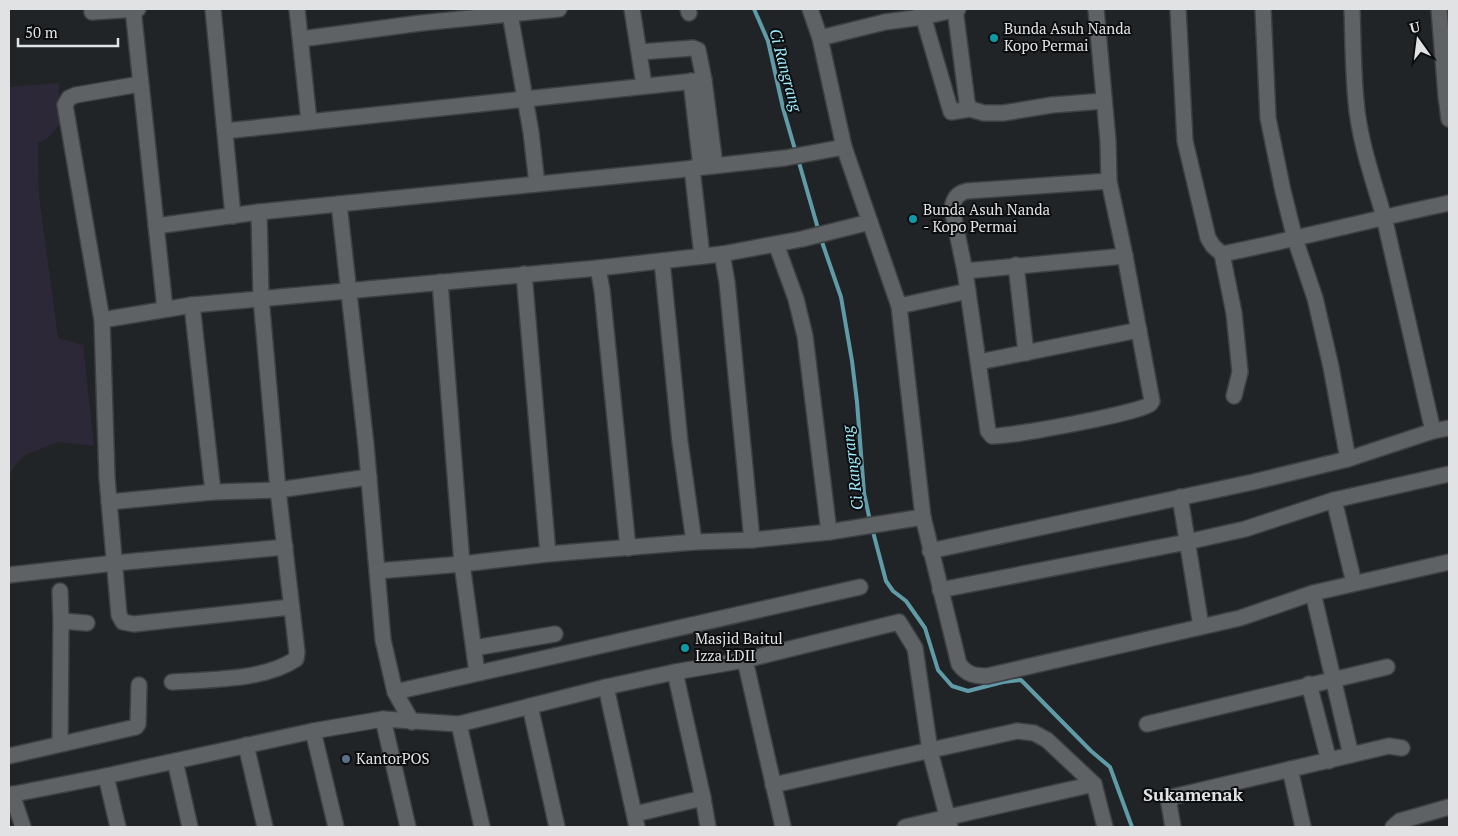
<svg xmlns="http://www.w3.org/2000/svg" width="1458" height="836" font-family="'PT Serif',serif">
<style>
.industrial{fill:#2d2838}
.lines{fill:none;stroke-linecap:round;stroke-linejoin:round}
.stream{stroke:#609ba8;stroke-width:4}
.street-casing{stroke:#3e4043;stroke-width:18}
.street{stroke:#5f6265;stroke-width:15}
.culture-dot{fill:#0f9aa8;stroke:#0c0d0e;stroke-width:2}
.service-dot{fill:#5c6f8a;stroke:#0c0d0e;stroke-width:2}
.labels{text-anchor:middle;stroke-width:4;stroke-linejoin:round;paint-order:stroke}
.poi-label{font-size:15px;fill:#e1e2e4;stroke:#0c0d0e;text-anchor:start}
.water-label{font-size:16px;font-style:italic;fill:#9eecfe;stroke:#0c0d0e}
.quarter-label{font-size:18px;font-weight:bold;fill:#e1e2e4;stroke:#0c0d0e}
</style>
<rect width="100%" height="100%" fill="#212427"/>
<polygon class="industrial" points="59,83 60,124 48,138 38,143 39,196 58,338 83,345 94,446 58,442 25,455 14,466 9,477 9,87"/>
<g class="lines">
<g class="stream">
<polyline points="754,9 768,41 783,108 796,153"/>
<polyline points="798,159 819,232"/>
<polyline points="821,239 841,297 852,361 857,402 864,493 870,521"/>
<polyline points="872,528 886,581 893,591 906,601 925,628 938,670 952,686 968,691 1003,682 1021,680 1091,751 1110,767 1132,827"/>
</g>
<g class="street-casing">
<g id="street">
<polyline points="133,9 165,309"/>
<polyline points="213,9 233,216"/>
<polyline points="297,9 309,121"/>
<polyline points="632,9 644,85"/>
<polyline points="688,9 689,13"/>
<path d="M810,9L820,38L844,147L899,306L923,517L959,664C967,675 975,676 987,676L1240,618L1313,593L1449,562"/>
<polyline points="921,9 951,112 970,109 984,113 1003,113 1052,105 1104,101"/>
<polyline points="955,9 967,102 970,109"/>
<path d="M1096,9L1108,141L1109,181L1125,256L1152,401C1151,402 1151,403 1150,404C1141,413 1008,437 992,436L988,431L965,271L952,209C953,200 957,193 967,191L1109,181"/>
<polyline points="1178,9 1185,141 1208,238 1213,246 1222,254 1234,313 1240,372 1234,396"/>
<polyline points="1263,9 1268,118 1283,191 1295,239 1315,298 1331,367 1348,459"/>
<path d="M1352,9C1353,39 1353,70 1356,101C1359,140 1373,179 1384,217L1433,431"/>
<polyline points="1439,9 1446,96 1449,119"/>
<polyline points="92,12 138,9"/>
<polyline points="510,14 531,132 537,184"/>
<polyline points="820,38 885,22 923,17 958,9"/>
<polyline points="301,39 421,23 559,9"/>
<polyline points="640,52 693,48 698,50 704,80 715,165"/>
<polyline points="691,81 701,167"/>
<polyline points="140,84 76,95 69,98 65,105 102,320 107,478 119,615 123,622 134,624 291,607"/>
<polyline points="225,131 704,80"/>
<polyline points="692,168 702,256"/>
<polyline points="339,204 366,445 383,640 395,692 412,722"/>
<polyline points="156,226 259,212 677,170 785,158 844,147"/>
<polyline points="776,244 796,299 805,336 829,532"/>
<polyline points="722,254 727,282 752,540"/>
<path d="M1222,254C1298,239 1373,219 1449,203"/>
<polyline points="662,261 680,442 694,542"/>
<polyline points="1016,265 1026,353"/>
<polyline points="598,268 602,290 628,548"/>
<polyline points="965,271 1125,256"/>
<polyline points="524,274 548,554"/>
<polyline points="440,282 462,564 477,673"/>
<polyline points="192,305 213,492"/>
<polyline points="899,306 968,291"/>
<polyline points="102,320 192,305 598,268 722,254 802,239 870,222"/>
<polyline points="979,362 1139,330"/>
<polyline points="1180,497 1201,626"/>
<polyline points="1334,500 1354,583"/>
<polyline points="109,502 213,492 278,490 369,477"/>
<polyline points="930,551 1253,482 1348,459 1433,431 1449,428"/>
<polyline points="377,571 462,564 548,554 694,542 752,540 829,532 923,517"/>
<polyline points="9,575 115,563 285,547"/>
<polyline points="940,590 1187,542 1245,529 1334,500 1449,474"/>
<polyline points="60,591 61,621"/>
<polyline points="1313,593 1351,755"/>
<polyline points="474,648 555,634"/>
<polyline points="745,660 783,827"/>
<polyline points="675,672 703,798 708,827"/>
<path d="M172,682C210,679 263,681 296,659L297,652L278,490L261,298L259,212"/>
<polyline points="1309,684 1329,761"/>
<polyline points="606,687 637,827"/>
<polyline points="395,692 860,587"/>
<polyline points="530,706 557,827"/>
<polyline points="383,719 408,827"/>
<polyline points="459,724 482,827"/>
<polyline points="1147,724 1387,667"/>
<polyline points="313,731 336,827"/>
<polyline points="60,743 61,621 87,623"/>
<polyline points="246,745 265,827"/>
<polyline points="9,756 136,727 138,724 139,685"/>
<polyline points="175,761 190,827"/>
<polyline points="1290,769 1303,827"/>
<polyline points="106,776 118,827"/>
<polyline points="773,785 1017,731 1034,733 1047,740 1094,784 1105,827"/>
<polyline points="12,794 23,827"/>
<polyline points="9,795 106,776 313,731 383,719 459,724 606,687 675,672 745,660 899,622 915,648 930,751 950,827"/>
<polyline points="635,814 703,798"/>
<polyline points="905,827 1094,784"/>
<polyline points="1173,827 1169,804 1172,797 1389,746 1402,748"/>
<polyline points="1393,827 1400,821 1449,807"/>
</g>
</g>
<use href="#street" class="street"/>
</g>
<g class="culture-dot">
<circle cx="994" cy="38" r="5"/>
<circle cx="913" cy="219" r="5"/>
<circle cx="685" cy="648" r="5"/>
</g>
<circle class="service-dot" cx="346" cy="759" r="5"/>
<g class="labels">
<g class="poi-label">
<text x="1004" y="34">Bunda Asuh Nanda<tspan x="1004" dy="17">Kopo Permai</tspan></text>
<text x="923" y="215">Bunda Asuh Nanda<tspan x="923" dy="17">- Kopo Permai</tspan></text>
<text x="695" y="644">Masjid Baitul<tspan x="695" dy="17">Izza LDII</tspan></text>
<text x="356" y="764">KantorPOS</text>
</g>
<g class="water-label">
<text transform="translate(786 70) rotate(75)" y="6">Ci Rangrang</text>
<text transform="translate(852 468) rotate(-97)" y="6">Ci Rangrang</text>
</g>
<g class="quarter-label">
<text x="1193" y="801">Sukamenak</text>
</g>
</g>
<rect width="1458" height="836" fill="none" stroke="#e1e2e4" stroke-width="20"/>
<g transform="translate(1418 40) rotate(346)" stroke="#0c0d0e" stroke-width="4" paint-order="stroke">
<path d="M0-4L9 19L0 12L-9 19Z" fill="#e1e2e4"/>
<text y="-8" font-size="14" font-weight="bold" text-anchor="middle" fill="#e1e2e4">U</text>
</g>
<path d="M18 38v8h100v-8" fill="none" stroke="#e1e2e4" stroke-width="2.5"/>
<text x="25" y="38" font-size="15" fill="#e1e2e4" stroke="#0c0d0e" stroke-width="4" paint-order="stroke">50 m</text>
</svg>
